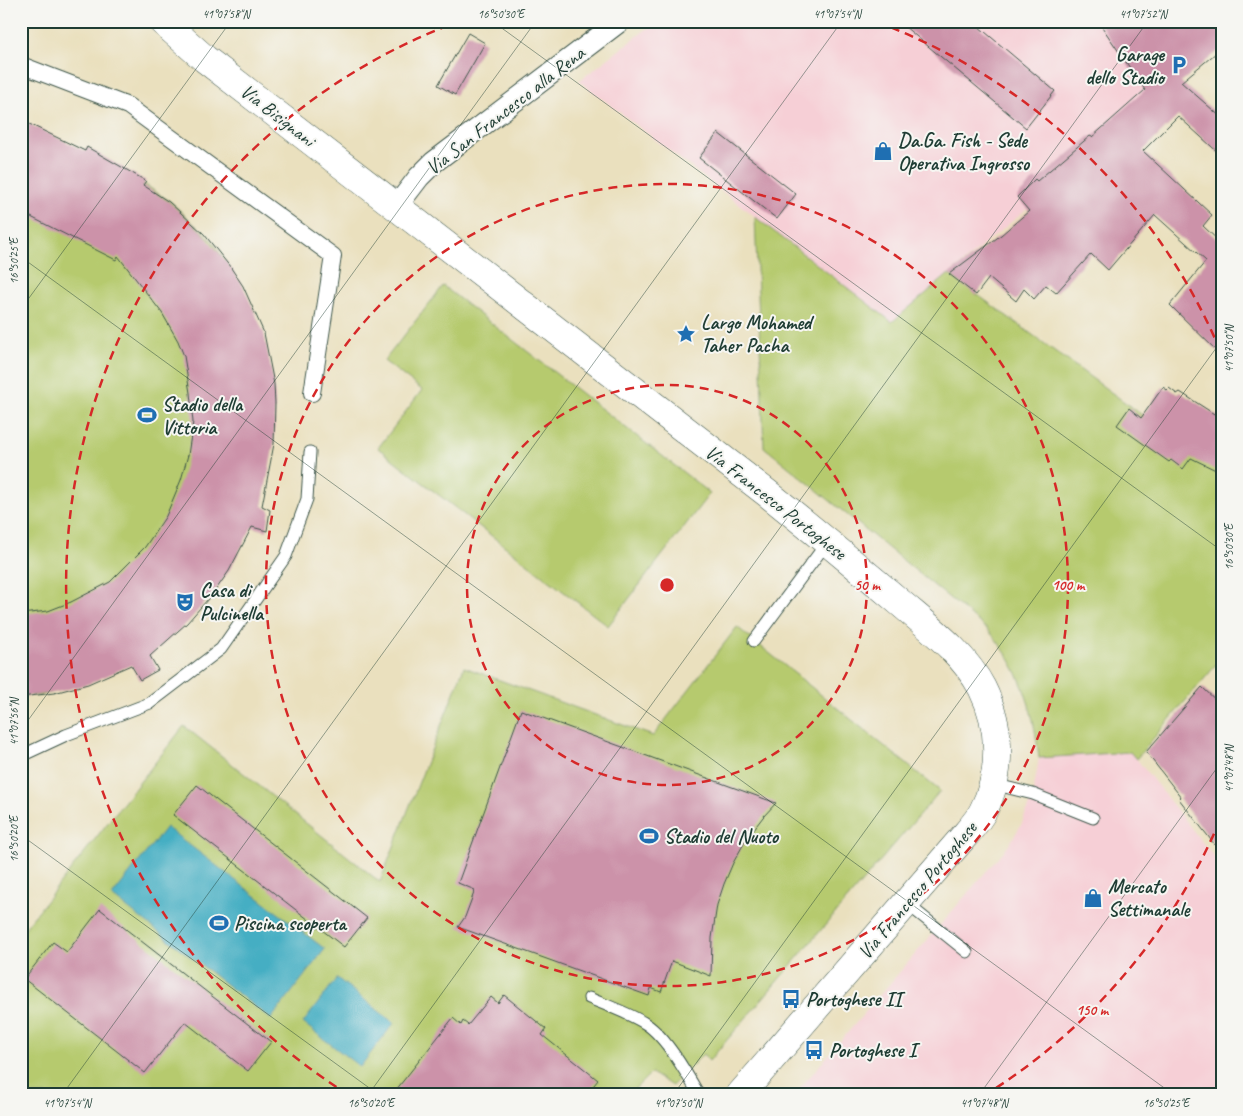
<svg xmlns="http://www.w3.org/2000/svg" width="1243" height="1116" font-family="Caveat,sans-serif">
<style>
.built{fill:#f6cfd6}
.green{fill:#b6ca6e;stroke:#6a8451}
.water{fill:#44aec3;stroke:#32767c}
.building{fill:#cc92a9}
.lines{fill:none;stroke-linecap:round;stroke-linejoin:round}
.service-casing{stroke:#3d5549;stroke-width:13}
.pedestrian-casing{stroke:#3d5549;stroke-width:18}
.minor-casing{stroke:#3d5549;stroke-width:23}
.tertiary-casing{stroke:#3d5549;stroke-width:29}
.service{stroke:#fff;stroke-width:11}
.pedestrian{stroke:#fff;stroke-width:16}
.minor{stroke:#fff;stroke-width:21}
.tertiary{stroke:#fff;stroke-width:28}
.ticks{fill:none;stroke:#1f3d34;stroke-width:1;stroke-opacity:0.45}
.ring{fill:none;stroke:#d62828;stroke-width:2.5;stroke-dasharray:9 6}
.labels{text-anchor:middle;stroke-width:4;stroke-linejoin:round;paint-order:stroke}
.poi-label{font-size:20px;font-weight:bold;fill:#1f3d34;stroke:#f6f6f2;text-anchor:start}
.street-label{font-size:20px;fill:#1f3d34;stroke:#f6f6f2}
.centre{fill:#d62828;stroke:#f6f6f2;stroke-width:2.5}
.ring-label{font-size:15px;text-anchor:middle;font-weight:bold;fill:#d62828;stroke:#f6f6f2;stroke-width:4;stroke-linejoin:round;paint-order:stroke}
.neatline{fill:none;stroke:#1f3d34;stroke-width:2}
.ticks-label{font-size:12px;text-anchor:middle;fill:#1f3d34}
</style>
<rect width="100%" height="100%" fill="#f6f6f2"/>
<filter id="ink" filterUnits="userSpaceOnUse"><feTurbulence type="fractalNoise" baseFrequency=".02" numOctaves="2"/><feDisplacementMap in="SourceGraphic" scale="10" xChannelSelector="R" yChannelSelector="G"/><feConvolveMatrix kernelMatrix="1 2 1 2 8 2 1 2 1" color-interpolation-filters="sRGB"/></filter>
<filter id="wash" filterUnits="userSpaceOnUse"><feTurbulence type="fractalNoise" baseFrequency=".0096" numOctaves="4" result="noise"/><feDisplacementMap in="SourceGraphic" scale="20" xChannelSelector="R" yChannelSelector="G"/><feGaussianBlur stdDeviation="1.12" result="paint"/><feColorMatrix in="noise" values="0 0 0 0 0 0 0 0 0 0 0 0 0 0 0 0 0 1.4 0 .05"/><feComposite in="paint" operator="in"/></filter>
<g filter="url(#wash)">
<rect width="100%" height="100%" fill="#eae0be"/>
<g class="built">
<polygon points="657,21 1130,21 1174,86 892,322 579,81"/>
<polygon points="1131,752 1222,867 1222,1095 794,1095 1009,845 1022,823 1033,794 1039,758"/>
</g>
<g class="green">
<polygon points="21,121 129,174 171,202 213,242 254,310 100,677 41,696 21,695"/>
<path d="M755,217L892,322L949,274L1219,471L1222,468V658L1136,759L1130,752L1039,758C1034,713 1023,673 994,637C987,628 977,621 969,614L764,447Z"/>
<polygon points="443,286 710,493 608,626 378,448 422,390 384,361"/>
<polygon points="737,627 940,791 709,1061 703,1054 672,1086 651,1073 629,1095 21,1095 21,933 184,726 380,882 464,667 653,736"/>
</g>
<g class="water">
<polygon points="166,827 325,949 271,1019 112,896"/>
<polygon points="337,978 394,1023 360,1067 303,1023"/>
</g>
<g id="blocks">
<g class="building">
<polygon points="898,21 972,21 1055,91 1026,128"/>
<polygon points="1098,21 1222,21 1222,48 1181,82 1222,118 1222,156 1178,116 1143,151 1212,215 1203,226 1221,243 1222,241 1222,356 1170,305 1206,261 1155,215 1108,270 1091,254 1056,293 1046,285 1034,299 1024,289 1016,301 989,278 976,295 949,274 1001,235 1029,211 1017,197 1035,179 1037,181 1090,136 1092,137 1145,90"/>
<polygon points="468,33 485,43 455,95 438,85"/>
<polygon points="21,120 85,151 87,147 146,181 143,185 169,202 204,234 231,268 243,286 264,333 274,384 275,403 274,444 262,506 270,510 267,531 252,527 229,571 215,591 187,623 150,656 158,670 140,680 131,665 88,684 54,693 21,697 21,614 48,611 71,602 110,582 145,547 166,516 181,480 188,455 193,422 190,393 184,356 178,341 162,313 118,256 116,260 21,212"/>
<polygon points="718,133 796,194 777,219 699,158"/>
<polygon points="1163,387 1167,390 1169,388 1177,394 1180,392 1222,419 1222,473 1191,458 1183,469 1171,460 1169,462 1117,425 1129,408 1141,418"/>
<polygon points="1202,687 1222,706 1222,854 1179,799 1181,797 1146,752"/>
<polygon points="521,710 776,803 763,817 747,838 733,863 724,884 717,905 712,938 711,976 672,961 661,992 651,988 649,996 458,927 465,917 475,890 458,883"/>
<polygon points="197,785 367,918 344,947 173,815"/>
<polygon points="100,909 271,1042 248,1071 185,1022 145,1073 24,979 53,942 67,952"/>
<polygon points="504,995 546,1029 542,1035 598,1080 586,1095 392,1095 453,1018 461,1025 463,1021 468,1025 491,997 498,1003"/>
</g>
</g>
</g>
<g filter="url(#ink)">
<use href="#blocks" fill-opacity="0" stroke="#3d5549" stroke-width="1"/>
<g class="lines">
<g class="service-casing">
<g id="service">
<polyline points="754,641 828,541"/>
<polyline points="21,756 66,735 150,703 221,649 286,556 307,499 310,452"/>
<polyline points="993,784 1033,794 1093,818"/>
<polyline points="906,903 967,952"/>
<path d="M589,998C608,1006 629,1013 646,1024C666,1037 687,1074 699,1095"/>
</g>
</g>
<g class="pedestrian-casing">
<polyline id="pedestrian" points="21,65 128,106 333,256 312,393"/>
</g>
<g class="minor-casing">
<polyline id="minor" points="396,207 419,177 434,162 620,21"/>
</g>
<g class="tertiary-casing">
<path id="tertiary" d="M162,21L205,59C392,204 580,347 767,493C811,528 854,564 897,600C927,626 963,652 982,688C1001,726 1003,772 983,811C979,819 972,827 966,834L740,1095"/>
</g>
<use href="#service" class="service"/>
<use href="#pedestrian" class="pedestrian"/>
<use href="#minor" class="minor"/>
<use href="#tertiary" class="tertiary"/>
</g>
</g>
<path class="ticks" d="M492,21L1222,551M21,257L1174,1095M21,309L231,21M21,730L536,21M21,835L379,1095M62,1095L842,21M368,1095L1148,21M673,1095L1222,340M979,1095L1222,761"/>
<g class="ring">
<circle cx="667" cy="585" r="200"/>
<circle cx="667" cy="585" r="401"/>
<path d="M1220 820A601 601 0 0 1 985 1095M349 1095A601 601 0 0 1 457 22M877 22A601 601 0 0 1 1220 350"/>
</g>
<defs>
<g id="parking-bare" transform="scale(1.5)"><path d="M-3.5-5.5H1a3.5 3.5 0 0 1 0 7H-1V5.5H-3.5ZM-1-3.4V-.6H.8a1.4 1.4 0 0 0 0-2.8Z" fill="#1f6fb2" stroke="#f6f6f2" stroke-width="2.5" paint-order="stroke"/></g>
<g id="shop-bare" transform="scale(1.5)"><path d="M-5-2.5h2.3a2.7 3.5 0 0 1 5.4 0H5L5.5 6h-11ZM-1.5-2.5h3a1.5 2.3 0 0 0-3 0Z" fill="#1f6fb2" stroke="#f6f6f2" stroke-width="2.5" paint-order="stroke"/></g>
<g id="sight-bare" transform="scale(1.5)"><path d="M0-6L1.8-2.2L6-1.7L2.9 1.2L3.7 5.4L0 3.3L-3.7 5.4L-2.9 1.2L-6-1.7L-1.8-2.2Z" fill="#1f6fb2" stroke="#f6f6f2" stroke-width="2.5" paint-order="stroke"/></g>
<g id="stadium-bare" transform="scale(1.5)"><path d="M0-5a6.5 5 0 1 0 0 10a6.5 5 0 1 0 0-10ZM-3.5-1.8h7v3.6h-7Z" fill="#1f6fb2" stroke="#f6f6f2" stroke-width="2.5" paint-order="stroke"/></g>
<g id="theatre-bare" transform="scale(1.5)"><path d="M-5-5.5Q0-4 5-5.5V0Q5 5 0 6Q-5 5-5 0ZM-3.3-2.5H-1v1.5H-3.3ZM1-2.5H3.3v1.5H1ZM-2.8 1Q0 5.5 2.8 1Z" fill="#1f6fb2" stroke="#f6f6f2" stroke-width="2.5" paint-order="stroke"/></g>
<g id="bus-bare" transform="scale(1.5)"><path d="M-5-6H5V4H4V6H2V4H-2V6H-4V4H-5ZM-3.5-4V0h7V-4ZM-3.5 1.2v1.5H-2V1.2ZM2 1.2v1.5H3.5V1.2Z" fill="#1f6fb2" stroke="#f6f6f2" stroke-width="2.5" paint-order="stroke"/></g>
</defs>
<g fill-rule="evenodd">
<use href="#parking-bare" x="1179" y="65"/>
<use href="#shop-bare" x="883" y="151"/>
<use href="#sight-bare" x="686" y="334"/>
<use href="#stadium-bare" x="147" y="415"/>
<use href="#theatre-bare" x="185" y="602"/>
<use href="#stadium-bare" x="649" y="836"/>
<use href="#shop-bare" x="1093" y="898"/>
<use href="#stadium-bare" x="219" y="923"/>
<use href="#bus-bare" x="791" y="999"/>
<use href="#bus-bare" x="814" y="1050"/>
</g>
<g class="labels">
<g class="poi-label">
<text x="1164" y="61" text-anchor="end">Garage<tspan x="1164" dy="23">dello Stadio</tspan></text>
<text x="898" y="147">Da.Ga. Fish - Sede<tspan x="898" dy="23">Operativa Ingrosso</tspan></text>
<text x="701" y="329">Largo Mohamed<tspan x="701" dy="23">Taher Pacha</tspan></text>
<text x="162" y="411">Stadio della<tspan x="162" dy="23">Vittoria</tspan></text>
<text x="200" y="597">Casa di<tspan x="200" dy="23">Pulcinella</tspan></text>
<text x="664" y="843">Stadio del Nuoto</text>
<text x="1108" y="893">Mercato<tspan x="1108" dy="23">Settimanale</tspan></text>
<text x="234" y="930">Piscina scoperta</text>
<text x="806" y="1006">Portoghese II</text>
<text x="829" y="1057">Portoghese I</text>
</g>
<g class="street-label">
<text transform="translate(505 110) rotate(-38)" y="7">Via San Francesco alla Rena</text>
<text transform="translate(278 115) rotate(38)" y="7">Via Bisignani</text>
<text transform="translate(776 502) rotate(38)" y="7">Via Francesco Portoghese</text>
<text transform="translate(917 890) rotate(-50)" y="7">Via Francesco Portoghese</text>
</g>
</g>
<circle cx="667" cy="585" r="8" class="centre"/>
<g class="ring-label">
<text x="867" y="590">50 m</text>
<text x="1068" y="590">100 m</text>
<text x="1092" y="1015">150 m</text>
</g>
<rect width="1243" height="1116" fill="none" stroke="#f6f6f2" stroke-width="55"/>
<rect x="28" y="28" width="1188" height="1060" class="neatline"/>
<g class="ticks-label">
<text x="226" y="18">41°07'58"N</text>
<text x="501" y="18">16°50'30"E</text>
<text x="837" y="18">41°07'54"N</text>
<text x="1143" y="18">41°07'52"N</text>
<text transform="translate(14 261) rotate(-90)" y="4">16°50'25"E</text>
<text transform="translate(1229 349) rotate(-90)" y="4">41°07'50"N</text>
<text transform="translate(1229 547) rotate(-90)" y="4">16°50'30"E</text>
<text transform="translate(14 722) rotate(-90)" y="4">41°07'56"N</text>
<text transform="translate(1229 769) rotate(-90)" y="4">41°07'48"N</text>
<text transform="translate(14 839) rotate(-90)" y="4">16°50'20"E</text>
<text x="67" y="1107">41°07'54"N</text>
<text x="371" y="1107">16°50'20"E</text>
<text x="678" y="1107">41°07'50"N</text>
<text x="984" y="1107">41°07'48"N</text>
<text x="1166" y="1107">16°50'25"E</text>
</g>
</svg>
